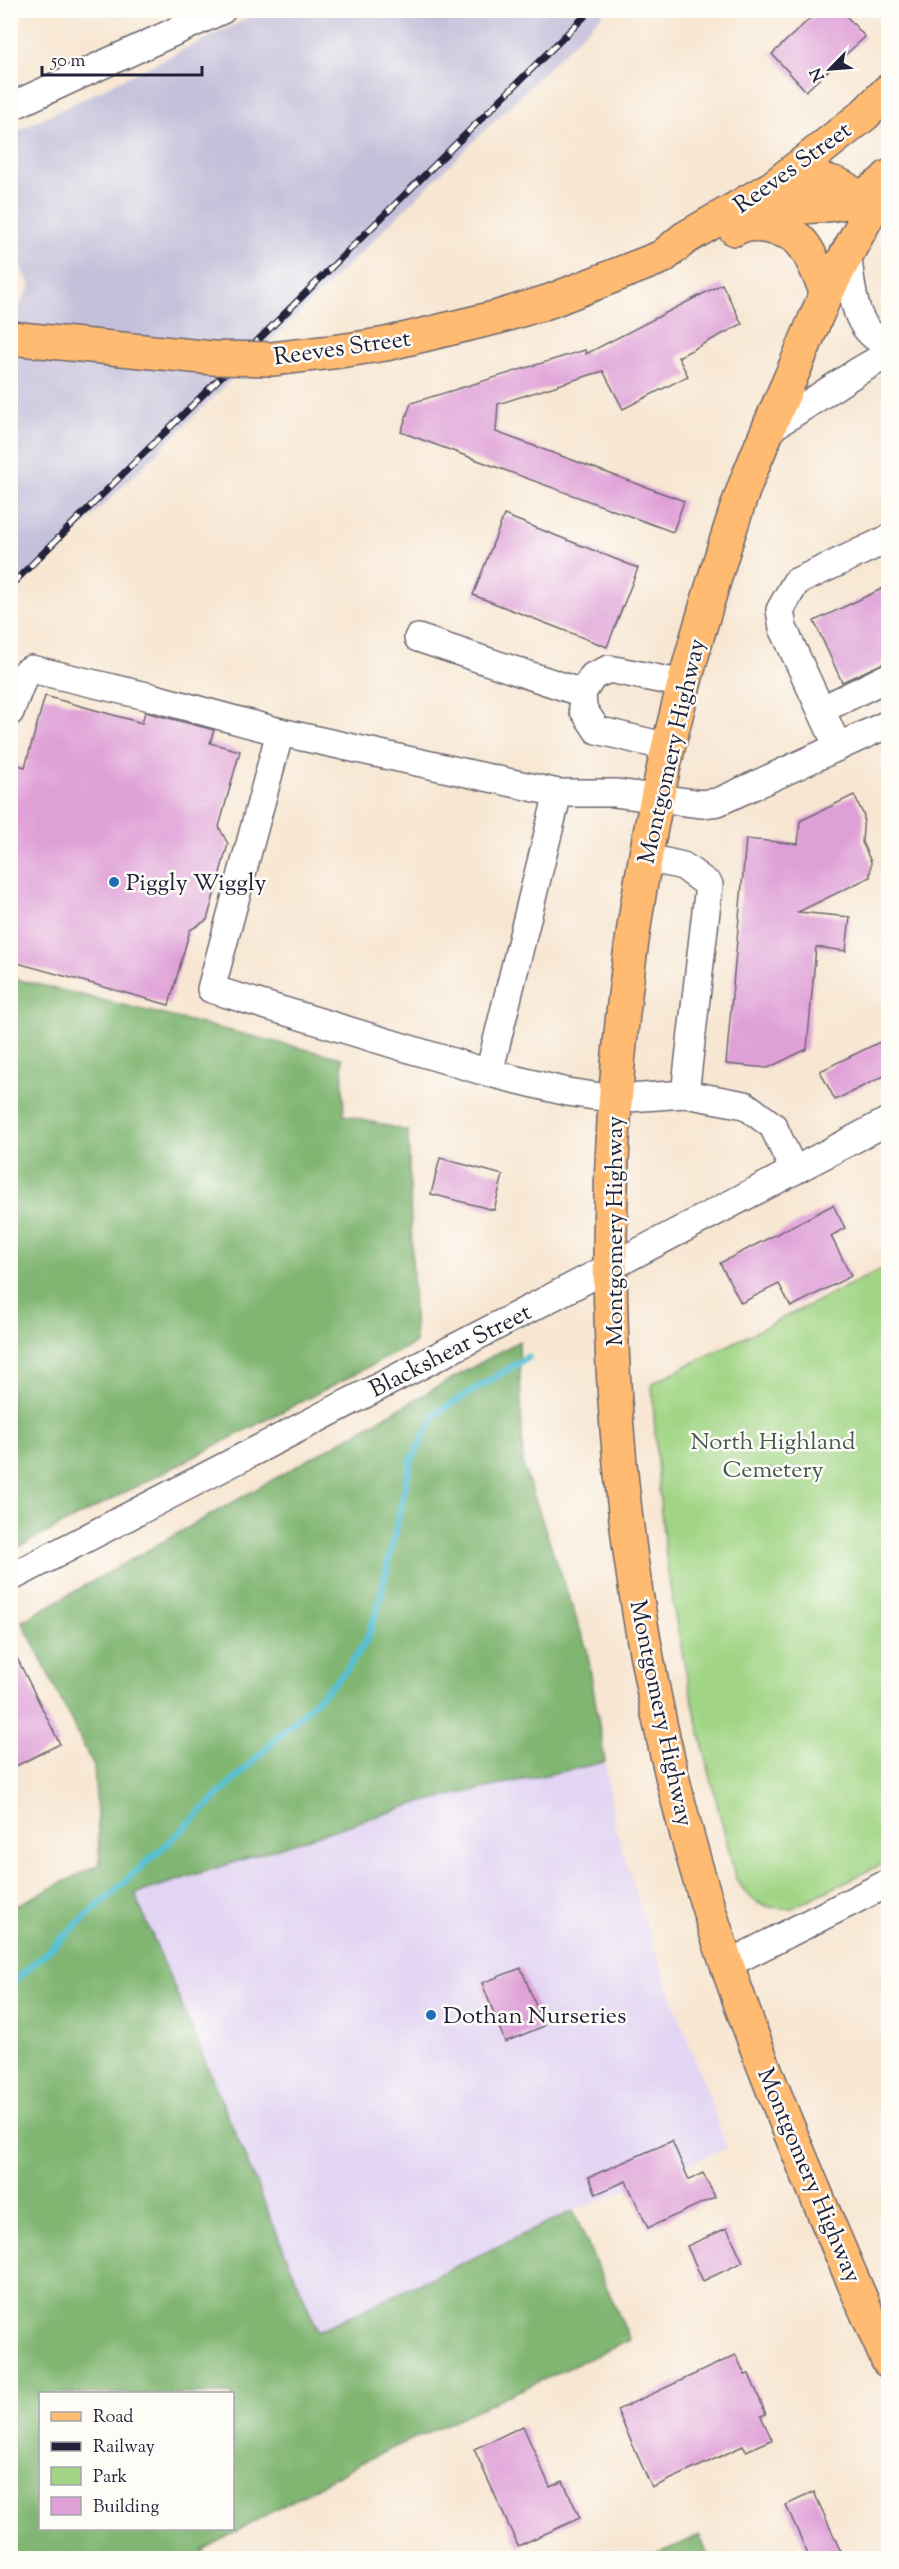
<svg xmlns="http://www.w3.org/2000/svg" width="899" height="2569" font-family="'Sorts Mill Goudy',serif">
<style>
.built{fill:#e2d4f3}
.industrial{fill:#c5c0da}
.green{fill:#a1d585;stroke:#627c60;stroke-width:1.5}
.forest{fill:#80b672;stroke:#516c56;stroke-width:1.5;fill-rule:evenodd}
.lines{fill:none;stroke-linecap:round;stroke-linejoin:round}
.stream{stroke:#57c0d4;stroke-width:7}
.building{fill:#df9fd7}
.minor-casing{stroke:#6d6770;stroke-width:30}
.major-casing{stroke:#6d6770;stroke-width:36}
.minor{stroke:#fff;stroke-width:27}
.major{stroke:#ffbb71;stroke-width:33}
.rail-casing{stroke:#22223b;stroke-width:7}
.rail{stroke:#fdfcf7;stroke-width:4.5;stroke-dasharray:14;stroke-linecap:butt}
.major-bridge-casing{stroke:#6d6770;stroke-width:36;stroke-linecap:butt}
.major-bridge{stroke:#ffbb71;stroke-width:33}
.poi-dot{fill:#1f6fb2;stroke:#fdfcf7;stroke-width:2}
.labels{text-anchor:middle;stroke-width:5;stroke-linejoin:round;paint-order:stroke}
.street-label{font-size:24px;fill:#22223b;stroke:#fdfcf7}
.poi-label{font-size:24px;fill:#22223b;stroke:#fdfcf7;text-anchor:start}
.park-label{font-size:24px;fill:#485851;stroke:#fdfcf7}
</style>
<rect width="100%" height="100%" fill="#fdfcf7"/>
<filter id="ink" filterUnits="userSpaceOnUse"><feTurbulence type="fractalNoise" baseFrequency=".0167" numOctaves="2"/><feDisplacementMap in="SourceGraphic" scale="12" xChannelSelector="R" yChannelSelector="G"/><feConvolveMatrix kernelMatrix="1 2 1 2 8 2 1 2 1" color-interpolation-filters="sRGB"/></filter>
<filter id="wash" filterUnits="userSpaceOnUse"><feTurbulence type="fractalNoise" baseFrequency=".008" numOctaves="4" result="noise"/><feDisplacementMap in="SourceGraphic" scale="24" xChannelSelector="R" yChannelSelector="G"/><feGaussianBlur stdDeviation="1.35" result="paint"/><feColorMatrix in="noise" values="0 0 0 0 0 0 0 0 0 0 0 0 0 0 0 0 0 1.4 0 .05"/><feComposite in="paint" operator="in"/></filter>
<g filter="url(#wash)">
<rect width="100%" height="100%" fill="#f7e6d2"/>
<polygon class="built" points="605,1762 615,1827 652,1942 727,2148 573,2211 318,2331 135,1894 418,1803"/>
<polygon class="industrial" points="262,11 606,11 11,596 10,320 31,286 11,251 11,134"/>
<path class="green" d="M888,1266V1861L792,1908C761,1909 753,1904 736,1879C712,1782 686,1685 670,1587C660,1519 656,1451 652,1383Z"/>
<g class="forest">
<polygon points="11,978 342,1058 344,1115 408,1131 415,1343 11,1551"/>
<path d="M519,1341L523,1465L587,1650L605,1762L418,1803L135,1894L318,2331L573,2211L630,2340L358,2464L203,2550L207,2558H11V1908L100,1864L94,1767L22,1621ZM40,2394H232V2528H40Z"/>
<polygon points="700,2536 709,2558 646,2558"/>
</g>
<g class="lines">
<polyline class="stream" points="10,1985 178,1834 346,1671 366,1641 378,1608 411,1461 436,1413 528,1357"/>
</g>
<g id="blocks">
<g class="building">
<polygon points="819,10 841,10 865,37 806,91 772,54"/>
<polygon points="722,284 742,324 678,357 688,376 623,409 603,371 498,404 496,432 684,501 673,532 401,432 411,403 585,350 586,354"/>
<polygon points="504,515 638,568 607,647 473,595"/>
<polygon points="888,586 888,661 842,682 814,621"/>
<polygon points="45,696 142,723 145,712 214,730 210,743 240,751 219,827 228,844 207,920 190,930 169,1005 10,961 10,775 14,764 25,767"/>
<polygon points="854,795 864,816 862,842 871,862 870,877 798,912 850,917 846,951 816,947 807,1049 768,1068 726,1064 746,839 798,844 800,821"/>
<polygon points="888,1038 888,1074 835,1100 820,1071"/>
<polygon points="440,1158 503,1175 494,1210 431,1194"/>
<polygon points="833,1205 845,1228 831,1236 851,1276 791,1307 779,1284 741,1303 720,1263"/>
<polygon points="10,1644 60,1744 10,1769"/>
<polygon points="521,1968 544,2026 505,2042 482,1983"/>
<polygon points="672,2141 689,2180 703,2173 715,2197 648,2228 626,2181 596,2194 589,2177"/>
<polygon points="727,2228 743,2262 703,2281 687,2246"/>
<polygon points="736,2355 745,2375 749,2374 766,2414 761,2416 772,2440 746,2451 743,2446 652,2488 617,2410"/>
<polygon points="523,2426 550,2487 563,2481 580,2518 518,2546 474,2449"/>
<polygon points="814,2492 844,2559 810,2559 786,2505"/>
</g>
</g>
</g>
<g filter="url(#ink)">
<use href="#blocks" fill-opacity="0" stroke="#6d6770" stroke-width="1.5"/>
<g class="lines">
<g class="minor-casing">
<g id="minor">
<polyline points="10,107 222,10"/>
<path d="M847,254C853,288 851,331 888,344"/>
<polyline points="768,430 857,372 888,354"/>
<polyline points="418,638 582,693 593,676 609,669 684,684"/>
<polyline points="582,693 583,709 597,730 668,747"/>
<polyline points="821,710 888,677"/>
<polyline points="10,712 25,673 31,669 151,697 280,732"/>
<polyline points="838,747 783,628 780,610 796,582 888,539"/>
<polyline points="644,857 683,866 709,885 685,1094 615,1099 567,1092 489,1073 211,989 280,732 558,793 615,793 702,804 718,802 888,724"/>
<polyline points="489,1073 558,793"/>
<polyline points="685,1094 745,1105 773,1126 794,1171"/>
<path d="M10,1578C303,1425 597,1276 888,1121"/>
<polyline points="726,1965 888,1883"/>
</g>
</g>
<g class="major-casing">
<g id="major">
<path d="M888,177C869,214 848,251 829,288C816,315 805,344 793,372C776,411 759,449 744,488C726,538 711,590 696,641C586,1024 582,1430 682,1816C731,2005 810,2183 888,2361"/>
<path d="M778,185C810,177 851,174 862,214"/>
<path d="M747,224C807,230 803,242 827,292"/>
<path d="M735,229C746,223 757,215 769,212C817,200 845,216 888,178"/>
<polyline points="340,351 386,344 498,317 550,301 662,257 685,238 773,187 864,115 888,91"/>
</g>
</g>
<use href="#minor" class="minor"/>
<use href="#major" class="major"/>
<g class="rail-casing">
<polyline id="rail" points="10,586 591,10"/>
</g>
<use href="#rail" class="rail"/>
<g class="major-bridge-casing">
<polyline id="major-bridge" points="10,338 213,358 272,359 340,351"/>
</g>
<use href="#major-bridge" class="major-bridge"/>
</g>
</g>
<g class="poi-dot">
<circle cx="114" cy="882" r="6"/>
<circle cx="431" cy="2015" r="6"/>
</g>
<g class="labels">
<g class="street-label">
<text transform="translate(792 167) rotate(-36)" y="8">Reeves Street</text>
<text transform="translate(342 347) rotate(-8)" y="8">Reeves Street</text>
<text transform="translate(671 751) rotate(-77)" y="8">Montgomery Highway</text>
<text transform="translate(614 1231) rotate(-90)" y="8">Montgomery Highway</text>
<text transform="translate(450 1350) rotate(-27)" y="8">Blackshear Street</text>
<text transform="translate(662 1713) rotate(78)" y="8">Montgomery Highway</text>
<text transform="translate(810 2175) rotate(67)" y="8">Montgomery Highway</text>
</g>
<g class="poi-label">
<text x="126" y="890">Piggly Wiggly</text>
<text x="443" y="2023">Dothan Nurseries</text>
</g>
<g class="park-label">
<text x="773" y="1449">North Highland<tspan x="773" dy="28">Cemetery</tspan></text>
</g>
</g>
<rect width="899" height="2569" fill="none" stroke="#fdfcf7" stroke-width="36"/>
<rect x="39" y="2392" width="195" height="138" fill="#fdfcf7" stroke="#a5a5ac" stroke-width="1.5"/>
<rect x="51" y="2412" width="30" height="9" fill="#ffbb71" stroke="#a5a5ac" stroke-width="1.5"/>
<text x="93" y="2422" font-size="18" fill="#22223b">Road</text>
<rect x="51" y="2442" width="30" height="9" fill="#22223b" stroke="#a5a5ac" stroke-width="1.5"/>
<text x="93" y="2452" font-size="18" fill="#22223b">Railway</text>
<rect x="51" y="2467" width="30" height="18" fill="#a1d585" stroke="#a5a5ac" stroke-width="1.5"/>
<text x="93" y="2482" font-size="18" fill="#22223b">Park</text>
<rect x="51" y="2497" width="30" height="18" fill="#df9fd7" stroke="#a5a5ac" stroke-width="1.5"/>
<text x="93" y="2512" font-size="18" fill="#22223b">Building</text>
<g transform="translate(830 69) rotate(245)" stroke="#fdfcf7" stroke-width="4.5" paint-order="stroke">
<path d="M0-4.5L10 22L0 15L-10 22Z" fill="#22223b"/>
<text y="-9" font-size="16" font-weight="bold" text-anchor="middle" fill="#22223b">N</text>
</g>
<path d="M42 66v9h160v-9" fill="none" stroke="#22223b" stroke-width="3"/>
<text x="51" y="66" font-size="18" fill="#22223b" stroke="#fdfcf7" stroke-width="4.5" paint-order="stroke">50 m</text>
</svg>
